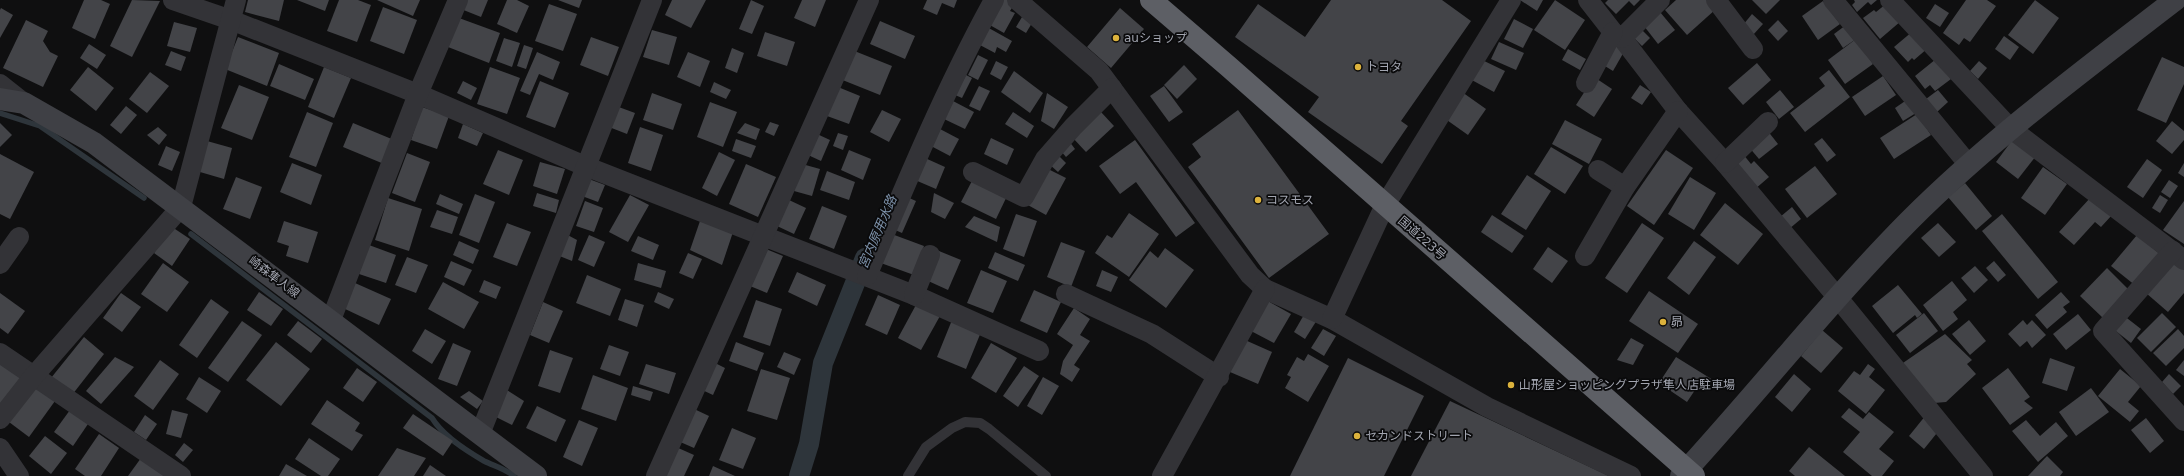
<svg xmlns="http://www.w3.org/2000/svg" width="2184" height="476" font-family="'DejaVu Sans','Noto Sans JP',sans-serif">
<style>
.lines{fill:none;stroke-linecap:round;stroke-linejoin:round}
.stream{stroke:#2e353b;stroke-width:5.5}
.canal{stroke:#2e353b;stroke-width:20}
.building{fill:#434448}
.lane{stroke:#333337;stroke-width:10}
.street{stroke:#333337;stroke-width:20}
.secondary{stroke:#3f4045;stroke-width:22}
.highway{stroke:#5d5f65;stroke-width:22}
.poi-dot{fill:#dcb23c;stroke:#0a0a0b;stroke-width:1.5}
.labels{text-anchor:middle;stroke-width:3.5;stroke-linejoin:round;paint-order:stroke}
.poi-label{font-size:12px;fill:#a2a5b0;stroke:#0a0a0b;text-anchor:start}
.street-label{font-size:12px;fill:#a2a5b0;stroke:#0a0a0b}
.water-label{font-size:13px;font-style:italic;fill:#7c90a8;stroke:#0a0a0b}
</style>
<rect width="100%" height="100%" fill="#0f0f10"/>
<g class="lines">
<g class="stream">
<polyline points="0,113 40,126 144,198"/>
<path d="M191,234L432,418C443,436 465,450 484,461C494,466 504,468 514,476"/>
</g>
<polyline class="canal" points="799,476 809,444 823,363 865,258"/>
</g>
<g class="building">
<polygon points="84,0 101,0 110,4 95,39 72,28"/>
<polygon points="132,0 160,1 132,57 110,46"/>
<polygon points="248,0 284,0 279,21 245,12"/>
<polygon points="297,0 329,0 325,11"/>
<polygon points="339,0 358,0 371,5 357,42 327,31"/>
<polygon points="377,0 420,0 413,16"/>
<polygon points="465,0 488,0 481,17 461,9"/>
<polygon points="507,0 517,0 529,6 517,33 497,24"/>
<polygon points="558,0 582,0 579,8"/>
<polygon points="672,0 706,0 691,28 665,15"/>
<polygon points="751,0 764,6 752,34 739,29"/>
<polygon points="802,0 826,0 815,27 794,18"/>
<polygon points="927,0 957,0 954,8 942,3 937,15 923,9"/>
<polygon points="1001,0 1010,0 1015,3 1010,11 1015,13 1004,33 988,24"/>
<polygon points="1331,0 1442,0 1471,21 1401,121 1408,126 1382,164 1308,112 1319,97 1235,37 1258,4 1305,37"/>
<polygon points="1520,0 1543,0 1537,11"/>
<polygon points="1555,0 1585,20 1565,50 1534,30"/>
<polygon points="1608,0 1640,0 1634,6 1629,1 1616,14 1605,3"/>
<polygon points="1676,0 1708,0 1716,9 1687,35 1665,10"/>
<polygon points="1752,0 1780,0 1766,14"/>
<polygon points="1854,0 1877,0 1871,5 1868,2 1857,12 1852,5 1855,2"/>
<polygon points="1966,0 1987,0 1996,6 1970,42 1964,38 1959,45 1943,33"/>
<polygon points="2035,0 2059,18 2033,54 2008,35"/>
<polygon points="1823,1 1840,24 1818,40 1802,16"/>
<polygon points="549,4 577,14 563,51 535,41"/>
<polygon points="1886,4 1901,21 1880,39 1863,18 1874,10 1876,12"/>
<polygon points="1935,4 1949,13 1940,27 1926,18"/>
<polygon points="383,7 417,20 404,54 370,41"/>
<polygon points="1,8 13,15 0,38 0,10"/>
<polygon points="1120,8 1144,29 1111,68 1087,47"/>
<polygon points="1660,12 1675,30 1658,44 1644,26"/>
<polygon points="1752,14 1763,24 1753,35 1743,25"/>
<polygon points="1022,17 1032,23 1026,33 1016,27"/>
<polygon points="459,18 500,33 489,63 448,47"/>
<polygon points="1514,19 1533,29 1523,48 1504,39"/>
<polygon points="26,20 48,31 43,41 50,52 58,56 43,87 3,68"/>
<polygon points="1778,20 1788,31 1778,41 1768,30"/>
<polygon points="880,21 915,36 905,59 870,44"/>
<polygon points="174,22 197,28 190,52 167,46"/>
<polygon points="1846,25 1856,39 1843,48 1834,34"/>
<polygon points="1638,26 1650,38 1642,46 1630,34"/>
<polygon points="987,27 1012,41 1006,52 997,47 995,53 978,44"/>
<polygon points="652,30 677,37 669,65 643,57"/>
<polygon points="1913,31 1928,48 1914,60 1912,58 1908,62 1894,47"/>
<polygon points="765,32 795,42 787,66 757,56"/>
<polygon points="2004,36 2019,47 2010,60 1995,49"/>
<polygon points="238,37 279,53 267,86 225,69"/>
<polygon points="591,37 619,47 608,76 580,65"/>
<polygon points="504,38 520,43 512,67 496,61"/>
<polygon points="1856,39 1873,64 1845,84 1828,60"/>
<polygon points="1499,42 1524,53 1516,70 1491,59"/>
<polygon points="1611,42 1625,50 1613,71 1600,63"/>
<polygon points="89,44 106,55 97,69 80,58"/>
<polygon points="524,45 533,48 526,69 517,66"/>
<polygon points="732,48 744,53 737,73 725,68"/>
<polygon points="1568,49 1586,59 1580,70 1562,60"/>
<polygon points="852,50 892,66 880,95 840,79"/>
<polygon points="171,51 186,57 181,71 165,65"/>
<polygon points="537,52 560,62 553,80 539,74 530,95 520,91"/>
<polygon points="688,52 710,61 700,87 677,77"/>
<polygon points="978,55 988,60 978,80 968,75"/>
<polygon points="2162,57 2184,67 2184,84 2166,123 2137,110"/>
<polygon points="1478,58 1505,71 1494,92 1468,78"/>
<polygon points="1936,59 1951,79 1935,91 1930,85 1925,89 1915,76"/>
<polygon points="996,61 1008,67 1001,80 990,74"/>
<polygon points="1979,61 1987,68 1978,79 1970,71"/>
<polygon points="1757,63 1771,80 1743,105 1728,88"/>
<polygon points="279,64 314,79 305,100 270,86"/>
<polygon points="1184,65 1197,79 1177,99 1164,85"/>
<polygon points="88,67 114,88 96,111 70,90"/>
<polygon points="324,67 351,78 334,118 308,107"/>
<polygon points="490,67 520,78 507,114 477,104"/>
<polygon points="1829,70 1850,97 1805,132 1790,113 1825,86 1819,78"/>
<polygon points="1014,71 1043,93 1030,113 1001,92"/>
<polygon points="150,72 169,86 147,113 129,99"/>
<polygon points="966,75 972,78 962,98 955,95"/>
<polygon points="1883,76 1896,95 1865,116 1852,97"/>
<polygon points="1594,77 1612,89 1594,117 1576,105"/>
<polygon points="463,81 477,88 471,100 457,93"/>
<polygon points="540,81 569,93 555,128 526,117"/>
<polygon points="714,82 731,90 726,99 710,92"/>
<polygon points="239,85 269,97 252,140 221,128"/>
<polygon points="1640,85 1651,92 1642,105 1631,98"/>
<polygon points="979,86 990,91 980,111 969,106"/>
<polygon points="1164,86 1183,112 1169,122 1150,96"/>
<polygon points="838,87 860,96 849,124 827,116"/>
<polygon points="1780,90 1794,107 1779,119 1766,102"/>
<polygon points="1938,90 1948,102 1937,112 1926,99"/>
<polygon points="1462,92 1486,109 1468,135 1444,118"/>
<polygon points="652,93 682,104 673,130 643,120"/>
<polygon points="1047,93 1068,107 1054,129 1041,121"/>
<polygon points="1908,99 1916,113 1903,121 1895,108"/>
<polygon points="953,101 974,112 965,129 944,119"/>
<polygon points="710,102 737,112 723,147 697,137"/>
<polygon points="126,106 137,115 121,134 110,125"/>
<polygon points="616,106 635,113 627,134 609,127"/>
<polygon points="422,107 449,116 437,149 411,140"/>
<polygon points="882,110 901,119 889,142 870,132"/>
<polygon points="1238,110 1329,234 1269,278 1188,167 1201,157 1192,144"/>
<polygon points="1100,111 1114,126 1086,152 1072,137"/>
<polygon points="307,112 333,123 316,167 289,157"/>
<polygon points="1013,112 1034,126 1027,138 1005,124"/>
<polygon points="1917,114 1931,135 1894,159 1880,138"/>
<polygon points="1565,120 1602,139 1589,164 1552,144"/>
<polygon points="2172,121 2184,131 2184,140 2172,154 2156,141"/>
<polygon points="770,122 779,125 774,136 765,132"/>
<polygon points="0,123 12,135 0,147"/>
<polygon points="353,123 394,140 384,164 343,147"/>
<polygon points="745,123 760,129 756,140 737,133"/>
<polygon points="463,124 483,133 477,146 458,138"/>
<polygon points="158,127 167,135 159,145 147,135"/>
<polygon points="640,127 663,135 651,171 628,163"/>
<polygon points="940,129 959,139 950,156 931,146"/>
<polygon points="1767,130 1778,144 1759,159 1748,146"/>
<polygon points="838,133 848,136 843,150 833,146"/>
<polygon points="817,134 830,140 821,161 808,155"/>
<polygon points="991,138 1014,149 1007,165 984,154"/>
<polygon points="1822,138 1836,155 1827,162 1814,144"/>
<polygon points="736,139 756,146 751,158 732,151"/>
<polygon points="2013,139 2036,156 2018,179 1996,162"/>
<polygon points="1135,140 1195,223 1176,237 1136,182 1120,194 1099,166"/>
<polygon points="207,141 232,148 224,179 200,172"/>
<polygon points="1069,141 1075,149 1066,157 1060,150"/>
<polygon points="166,146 180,152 172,171 158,165"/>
<polygon points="1551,147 1583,166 1565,194 1534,174"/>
<polygon points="498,150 523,160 509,195 483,184"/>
<polygon points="849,150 871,159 863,180 841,170"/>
<polygon points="1666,150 1693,168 1654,225 1627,206"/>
<polygon points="719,152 735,160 717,196 702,188"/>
<polygon points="407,153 430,162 415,202 392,193"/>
<polygon points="0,154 34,172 10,219 0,214"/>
<polygon points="1743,154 1751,164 1754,161 1769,177 1754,190 1732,164"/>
<polygon points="1058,155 1066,163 1058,172 1049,164"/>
<polygon points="925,158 945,167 936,189 915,180"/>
<polygon points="2147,159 2162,170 2143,198 2127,187"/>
<polygon points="540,162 565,169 557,194 533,186"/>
<polygon points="292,163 322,175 311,205 280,192"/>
<polygon points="2184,163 2184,177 2178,173"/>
<polygon points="746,164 776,177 758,217 729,204"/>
<polygon points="802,164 820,169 812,196 794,191"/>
<polygon points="1815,166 1837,194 1807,218 1785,189"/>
<polygon points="2043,167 2067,184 2045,215 2021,198"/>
<polygon points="1046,168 1066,178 1046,215 1026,204"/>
<polygon points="827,171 855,182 849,200 820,190"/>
<polygon points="1527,175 1551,191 1526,230 1501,214"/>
<polygon points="236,177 262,187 250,219 223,209"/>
<polygon points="974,177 1008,194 996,219 961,202"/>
<polygon points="1690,177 1716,193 1694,230 1668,214"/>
<polygon points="589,179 605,185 598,202 582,196"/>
<polygon points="2169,180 2178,186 2170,198 2161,192"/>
<polygon points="1965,183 1992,216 1976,230 1948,197"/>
<polygon points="537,193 559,200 556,213 533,206"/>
<polygon points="934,193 954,203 945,219 931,212"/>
<polygon points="440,194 463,204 459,214 436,204"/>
<polygon points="475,194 495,202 479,243 459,235"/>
<polygon points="630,195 649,205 628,242 609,232"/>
<polygon points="2160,195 2168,200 2160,213 2152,208"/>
<polygon points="907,197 916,201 902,233 893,229"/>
<polygon points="2091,197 2112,215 2101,227 2095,222 2074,245 2059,232"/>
<polygon points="388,198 422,209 409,251 375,240"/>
<polygon points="789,200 806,208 794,234 777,226"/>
<polygon points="585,201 603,208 594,232 576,226"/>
<polygon points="2184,201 2184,244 2163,230"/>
<polygon points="1725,203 1763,234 1738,265 1700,235"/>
<polygon points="822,206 847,216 834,249 809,239"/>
<polygon points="1792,207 1801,219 1789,229 1780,217"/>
<polygon points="437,210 458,217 452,234 430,227"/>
<polygon points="1129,213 1159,234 1129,277 1095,253 1107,235 1112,238"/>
<polygon points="1016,214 1037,221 1024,257 1003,249"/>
<polygon points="2002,214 2058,282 2038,299 1982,231"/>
<polygon points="1492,215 1524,236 1512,253 1481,232"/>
<polygon points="974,216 1000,227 997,242 965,227"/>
<polygon points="701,218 733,232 722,265 690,250"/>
<polygon points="284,221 318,232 308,263 286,256 289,246 277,242"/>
<polygon points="507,223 531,232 517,266 493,257"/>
<polygon points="1642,223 1664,238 1627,293 1605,278"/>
<polygon points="1938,223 1956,242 1939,257 1921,238"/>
<polygon points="172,227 190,239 172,266 154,253"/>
<polygon points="562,232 577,240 572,261 557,255"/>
<polygon points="889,233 924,246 914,275 878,262"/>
<polygon points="589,235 605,242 594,267 578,260"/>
<polygon points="2137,235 2161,255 2136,286 2111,266"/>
<polygon points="638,236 659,245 653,260 631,251"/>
<polygon points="459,241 479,250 473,264 453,255"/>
<polygon points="1694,241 1716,257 1689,295 1667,278"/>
<polygon points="1061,242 1085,251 1071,287 1047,277"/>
<polygon points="369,245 396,255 386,283 359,274"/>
<polygon points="1548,247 1568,261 1552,283 1533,269"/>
<polygon points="1165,248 1194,270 1166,308 1129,280 1150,251 1158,258"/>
<polygon points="766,249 783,256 767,293 750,286"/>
<polygon points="939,251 961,260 948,290 926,280"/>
<polygon points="995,252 1025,265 1018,281 988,268"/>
<polygon points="688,253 702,259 693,279 679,273"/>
<polygon points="407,257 428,265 416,293 395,285"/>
<polygon points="2176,259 2184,266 2184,293 2168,312 2146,293"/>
<polygon points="451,261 472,270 464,286 444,277"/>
<polygon points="1994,261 2006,275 1998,282 1986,268"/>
<polygon points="163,263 189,282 167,312 141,294"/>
<polygon points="638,263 666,271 661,288 634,280"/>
<polygon points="1975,266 1988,280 1974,293 1961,278"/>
<polygon points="2107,268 2129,290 2103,318 2080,296"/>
<polygon points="981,270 1007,281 993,313 967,303"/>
<polygon points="1102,270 1118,277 1111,292 1096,286"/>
<polygon points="797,272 826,285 817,306 788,292"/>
<polygon points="587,275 621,289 610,316 576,303"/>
<polygon points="484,280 501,287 496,299 479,292"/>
<polygon points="1952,281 1967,300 1953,312 1958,319 1943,331 1923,305"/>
<polygon points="443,282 479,302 464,329 428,309"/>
<polygon points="355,283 391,299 379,325 343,308"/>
<polygon points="1898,285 1922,314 1917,318 1915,315 1893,333 1872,306"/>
<polygon points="1034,290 1061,302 1047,333 1020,321"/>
<polygon points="1649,291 1698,324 1678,353 1629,321"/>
<polygon points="259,292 283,309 271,326 247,310"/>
<polygon points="658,292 674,299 669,309 654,302"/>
<polygon points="2061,292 2070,302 2063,307 2067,312 2047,329 2035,315"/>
<polygon points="0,293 25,311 8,334 0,328"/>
<polygon points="121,293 141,307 122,332 103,318"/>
<polygon points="878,295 900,305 887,335 865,325"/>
<polygon points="211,299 229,312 197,358 179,345"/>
<polygon points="625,299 644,305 637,327 618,320"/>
<polygon points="756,300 782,309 770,346 743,337"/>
<polygon points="1268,301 1291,314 1274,343 1251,331"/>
<polygon points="543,302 563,311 549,343 530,335"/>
<polygon points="917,303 940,316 921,350 898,338"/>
<polygon points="1074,308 1090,319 1080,335 1090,341 1074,365 1080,369 1072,382 1060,374 1063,361 1073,345 1057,334"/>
<polygon points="1305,313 1317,320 1305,339 1294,332"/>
<polygon points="1924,313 1938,331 1910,353 1896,335"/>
<polygon points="2162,313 2176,327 2151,352 2137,338"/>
<polygon points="2078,314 2091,330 2066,350 2053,334"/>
<polygon points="2123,315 2141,329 2131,343 2112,328"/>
<polygon points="952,320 981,332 966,369 937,357"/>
<polygon points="1969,320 1986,341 1970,355 1952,334"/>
<polygon points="2023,320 2027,325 2032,320 2046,335 2032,348 2027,341 2020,347 2008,334"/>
<polygon points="242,321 262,335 228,382 208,368"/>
<polygon points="298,321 322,339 311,353 287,335"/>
<polygon points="425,329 446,341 432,364 412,351"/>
<polygon points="1323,329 1336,336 1324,356 1311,348"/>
<polygon points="2178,329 2184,336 2184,348 2166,366 2153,353"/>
<polygon points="1822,330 1843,348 1821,373 1801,356"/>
<polygon points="1945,334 1972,360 1967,364 1976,374 1946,402 1934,403 1900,365"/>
<polygon points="84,337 104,354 72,395 51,378"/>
<polygon points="1631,338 1644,345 1633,365 1617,360"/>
<polygon points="1245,340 1272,352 1258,384 1230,372"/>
<polygon points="276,342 310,369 281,406 246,380"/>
<polygon points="736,342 764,353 757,371 729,361"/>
<polygon points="453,343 471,351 457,386 438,379"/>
<polygon points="991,343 1017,358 996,393 971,378"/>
<polygon points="609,345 629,352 620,376 600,369"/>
<polygon points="550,350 573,358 560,393 538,386"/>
<polygon points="784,352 801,359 794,375 777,367"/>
<polygon points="1308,354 1329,366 1308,402 1285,388 1291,377 1287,375 1297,357 1304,361"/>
<polygon points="115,357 134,367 101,404 86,391"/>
<polygon points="1676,357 1713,380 1707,389 1699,384 1687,402 1659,383"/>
<polygon points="1348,358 1424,396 1384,476 1290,476"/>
<polygon points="2050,358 2075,367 2067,391 2042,383"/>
<polygon points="160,360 179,374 153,410 134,396"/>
<polygon points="2184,360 2184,376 2176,370"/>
<polygon points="0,361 21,378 0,405"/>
<polygon points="713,362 725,368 713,395 700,389"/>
<polygon points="646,364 676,373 669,394 639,384"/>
<polygon points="1868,364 1875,369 1869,377 1885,390 1866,414 1838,391 1854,371 1860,375"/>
<polygon points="1024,366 1039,376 1018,407 1003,396"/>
<polygon points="357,368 377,382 363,402 343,388"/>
<polygon points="2008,368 2030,397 2024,401 2033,408 2010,425 1982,388"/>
<polygon points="761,369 790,378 777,420 747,411"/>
<polygon points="2120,369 2141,386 2128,402 2139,411 2130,422 2098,396"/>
<polygon points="1794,374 1811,389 1792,412 1775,397"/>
<polygon points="2169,374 2181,386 2173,394 2162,382"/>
<polygon points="593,375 628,388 616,421 581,409"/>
<polygon points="199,377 221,391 207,413 186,399"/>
<polygon points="1043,377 1059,386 1042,415 1027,406"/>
<polygon points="633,386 653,392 650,401 631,395"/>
<polygon points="35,387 55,401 29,437 9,422"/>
<polygon points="2091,388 2109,412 2076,436 2059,412"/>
<polygon points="507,390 524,401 512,425 494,416"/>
<polygon points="469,391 483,401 477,409 460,397"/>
<polygon points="327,400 360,423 355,431 363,435 352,451 311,424"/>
<polygon points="1450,401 1609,476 1411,476"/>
<polygon points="537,406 566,420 556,442 526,428"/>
<polygon points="692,408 709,416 694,448 678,441"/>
<polygon points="1849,408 1863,419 1869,412 1894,432 1879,449 1894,461 1882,476 1872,476 1843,452 1860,432 1841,417"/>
<polygon points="70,410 88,424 73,446 54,432"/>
<polygon points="172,410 188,414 181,438 166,434"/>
<polygon points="413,414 453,441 443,456 403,428"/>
<polygon points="145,415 157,424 146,440 134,432"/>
<polygon points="1926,415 1941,428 1924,449 1909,436"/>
<polygon points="2146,418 2164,441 2150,453 2131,430"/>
<polygon points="579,420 598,428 582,466 563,457"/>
<polygon points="2026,420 2040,436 2056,422 2068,436 2038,462 2012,431"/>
<polygon points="732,428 756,438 743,469 719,460"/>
<polygon points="99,434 119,448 101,476 85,476 75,469"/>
<polygon points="45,436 67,453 51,474 29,456"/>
<polygon points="309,438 340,459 328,476 321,476 295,459"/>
<polygon points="184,443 193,450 183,462 175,455"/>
<polygon points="676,447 694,455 684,476 662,476"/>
<polygon points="1809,447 1845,476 1795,476 1789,471"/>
<polygon points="397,448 426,458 414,476 378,476"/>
<polygon points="2047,456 2063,472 2060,476 2028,476"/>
<polygon points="141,458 166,476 128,476"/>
<polygon points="286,464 307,476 279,476"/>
<polygon points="430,465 446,476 423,476"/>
<polygon points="713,466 735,476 709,476"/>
</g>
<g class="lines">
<polyline class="lane" points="908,476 926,447 952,428 965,422 980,423 989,429 1046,476"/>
<g class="street">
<polyline points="173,0 231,20 418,94 585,166 914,295 1039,351"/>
<polyline points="1017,0 1099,71 1250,275 1265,289 1332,319 1487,407 1631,476"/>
<polyline points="1588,0 1613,32 1622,38 1678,111 1725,163 1838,298 1983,476"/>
<polyline points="1716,0 1753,49"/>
<polyline points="1833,0 1969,165"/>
<polyline points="1890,0 2010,128 2184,260"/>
<polyline points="1622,38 1660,0"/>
<polyline points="1586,83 1613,32"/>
<polyline points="0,84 24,103"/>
<polyline points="1725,163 1768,122"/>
<polyline points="1598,170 1625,187"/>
<polyline points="973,172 1024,197 1045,159 1073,127 1112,88"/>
<polyline points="2173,251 2103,331 2184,421"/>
<polyline points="1585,256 1625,187 1678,111"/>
<polyline points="0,264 19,237"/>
<path d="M867,276C906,183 945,89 994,0"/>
<polyline points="1066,294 1152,334 1219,377"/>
<polyline points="914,295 930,255"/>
<polyline points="1332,319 1385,205 1511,0"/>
<polyline points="331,320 418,94 458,0"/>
<polyline points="0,353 181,476"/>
<polyline points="0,419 33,377 181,207 236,0"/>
<polyline points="480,434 652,0"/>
<polyline points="0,448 19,476"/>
<polyline points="656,476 869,0"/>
<polyline points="1162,476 1265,289"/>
</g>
<g class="secondary">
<polyline points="0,99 24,103 94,143 536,476"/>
<path d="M1681,476C1758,392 1829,302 1909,221C1991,139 2084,70 2175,0"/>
</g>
<polyline class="highway" points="1151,0 1229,67 1694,476"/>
</g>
<g class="poi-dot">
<circle cx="1116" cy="38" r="4"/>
<circle cx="1358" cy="67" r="4"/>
<circle cx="1258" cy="200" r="4"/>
<circle cx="1663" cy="322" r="4"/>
<circle cx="1511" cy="385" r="4"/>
<circle cx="1357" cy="436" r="4"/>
</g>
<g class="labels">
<g class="poi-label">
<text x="1124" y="42">auショップ</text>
<text x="1366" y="71">トヨタ</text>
<text x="1266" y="204">コスモス</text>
<text x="1671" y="326">昴</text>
<text x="1519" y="389">山形屋ショッピングプラザ隼人店駐車場</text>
<text x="1365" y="440">セカンドストリート</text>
</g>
<g class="street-label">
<text transform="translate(1422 238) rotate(41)" y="4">国道223号</text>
<text transform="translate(274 277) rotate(37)" y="4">崎森隼人線</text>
</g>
<g class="water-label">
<text transform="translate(877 232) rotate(-67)" y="5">宮内原用水路</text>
</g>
</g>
</svg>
